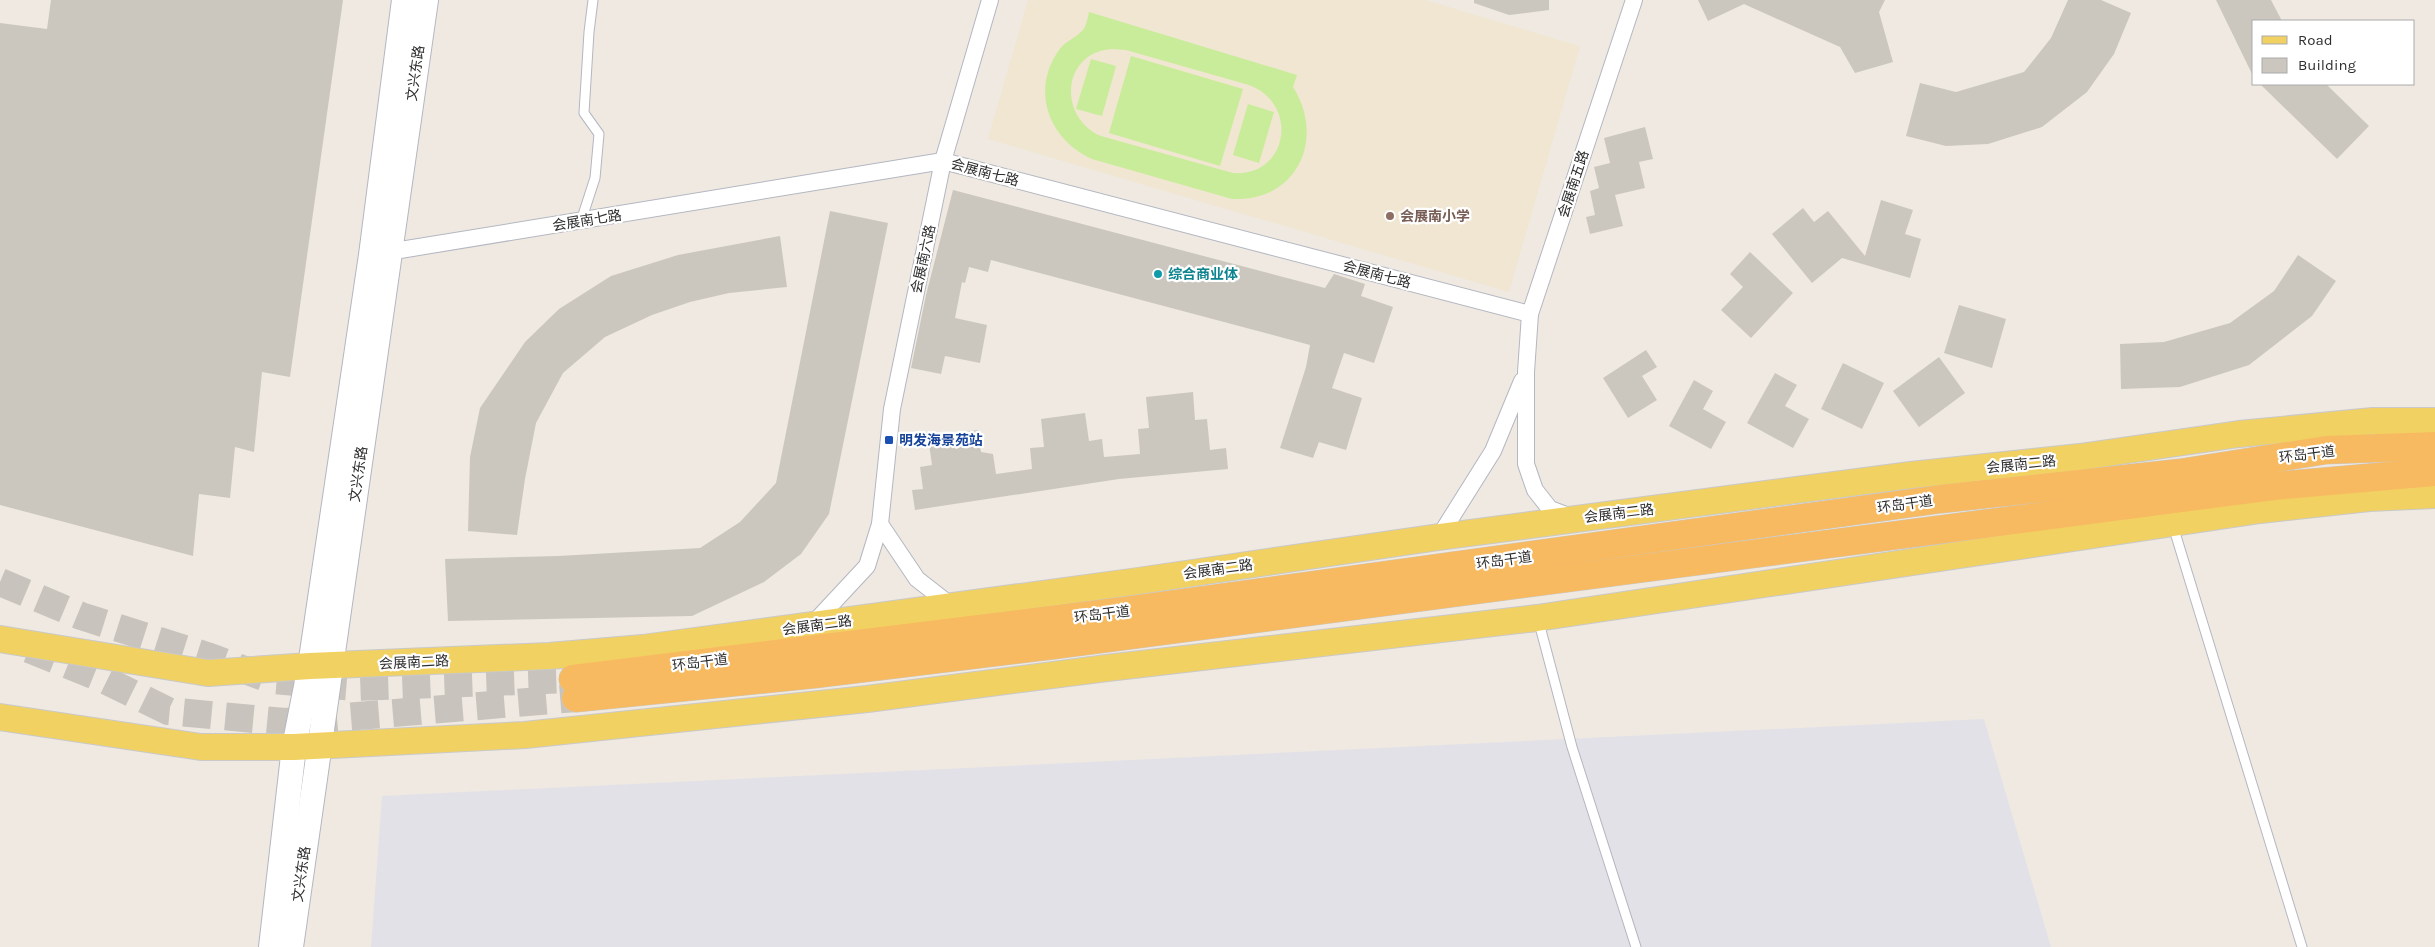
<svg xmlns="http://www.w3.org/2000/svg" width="2435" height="947" font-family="Karla,'Noto Sans SC',sans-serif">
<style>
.industrial{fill:#e3e1e8}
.education{fill:#f0e6d1}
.pitch{fill:#c9ec9a;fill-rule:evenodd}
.building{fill:#cbc7bf}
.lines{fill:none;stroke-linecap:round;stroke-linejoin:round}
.trunk-tunnel{stroke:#c8c4bd;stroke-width:28;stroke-dasharray:28 14;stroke-linecap:butt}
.service-casing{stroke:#b4b7c1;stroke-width:11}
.minor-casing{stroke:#b4b7c1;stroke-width:18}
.secondary-casing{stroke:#b4b7c1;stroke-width:26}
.primary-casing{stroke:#c9c9c9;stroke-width:28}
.trunk-casing{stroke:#c9c9c9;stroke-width:29}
.service{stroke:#fff;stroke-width:9}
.minor{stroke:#fff;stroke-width:16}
.secondary{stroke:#fff;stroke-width:24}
.primary{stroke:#f2d163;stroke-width:26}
.trunk{stroke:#f8ba60;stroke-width:28}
.education-dot{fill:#8d6e63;stroke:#fff;stroke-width:2}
.culture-dot{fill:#0f9aa8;stroke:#fff;stroke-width:2}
.transit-dot{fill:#1a4fb4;stroke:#fff;stroke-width:2}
.labels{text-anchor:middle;stroke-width:4.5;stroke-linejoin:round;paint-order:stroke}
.street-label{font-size:14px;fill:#2e2e2e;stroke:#fff}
.education-label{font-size:14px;font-weight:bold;fill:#785e54;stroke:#fff;text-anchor:start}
.culture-label{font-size:14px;font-weight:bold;fill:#0d838f;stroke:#fff;text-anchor:start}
.transit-label{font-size:14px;font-weight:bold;fill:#164399;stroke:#fff;text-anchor:start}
</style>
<rect width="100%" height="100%" fill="#efe9e1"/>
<polygon class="industrial" points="1984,719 2051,947 371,947 382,796"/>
<polygon class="education" points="1028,0 1425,0 1580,46 1509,292 988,139"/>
<g class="pitch">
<path d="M1089,12L1297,75L1293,87C1326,139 1297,202 1232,199L1092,159C1050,140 1031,93 1057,53C1064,41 1075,39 1083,30C1086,27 1088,17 1089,12ZM1112,49L1126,50L1249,85C1300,104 1288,177 1233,173L1101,136C1057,117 1062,52 1112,49Z"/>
<polygon points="1131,56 1243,89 1220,166 1109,133"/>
<polygon points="1091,59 1116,66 1102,116 1076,109"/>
<polygon points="1248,104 1274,112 1259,163 1233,155"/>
</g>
<g class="building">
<polygon points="51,0 343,0 290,377 262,372 254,452 235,447 230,498 199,494 193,556 0,505 0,23 47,29"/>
<polygon points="1474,0 1549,0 1549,10 1509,15 1474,3"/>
<polygon points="1698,0 1885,0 1879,12 1893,62 1855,73 1840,47 1744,4 1708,21"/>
<polygon points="2068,0 2101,0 2131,13 2114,54 2087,92 2042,127 1988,144 1946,146 1906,136 1920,83 1956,92 2024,72 2051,38"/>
<polygon points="2216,0 2271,0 2282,21 2254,21 2254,78"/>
<polygon points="2260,84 2326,84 2369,126 2337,159"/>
<polygon points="1645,127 1653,159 1639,162 1645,188 1615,195 1623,226 1590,234 1586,217 1595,215 1590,191 1599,188 1594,167 1610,163 1604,138"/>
<polygon points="953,190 1325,288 1334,274 1365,284 1361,296 1393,307 1374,363 1344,353 1332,388 1362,398 1346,450 1319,442 1313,458 1280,448 1306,367 1310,345 991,260 988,272 969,267 965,283 962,282 955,318 987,325 980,363 945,356 941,374 911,368 926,295"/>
<polygon points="1881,200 1913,210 1905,234 1921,239 1910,278 1842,258 1812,283 1772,234 1803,208 1814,222 1828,211 1865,256"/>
<polygon points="830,211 888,223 829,514 801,554 764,582 692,616 448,621 445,559 558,556 700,548 740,522 776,483"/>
<polygon points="780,236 787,287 729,293 690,302 652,315 605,337 563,373 536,423 525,479 517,535 468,531 470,457 480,408 525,342 559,309 611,276 678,255"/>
<polygon points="1750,252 1793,293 1751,338 1721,310 1743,287 1730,274"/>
<polygon points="2298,255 2336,281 2312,316 2249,365 2180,387 2121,389 2120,344 2164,342 2230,323 2274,291"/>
<polygon points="1959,305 2006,319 1992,368 1944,353"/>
<polygon points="1646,350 1657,367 1642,376 1657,400 1628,418 1603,378"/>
<polygon points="1939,357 1965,393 1919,427 1893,391"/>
<polygon points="1843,363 1884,383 1862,429 1821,409"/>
<polygon points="1775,373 1797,385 1785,406 1809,419 1793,448 1747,423"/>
<polygon points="1694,380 1713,391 1703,409 1726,422 1711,449 1669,426"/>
<polygon points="1193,392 1195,420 1207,419 1210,450 1226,448 1228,469 1119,479 915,510 912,490 923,489 920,467 932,465 928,437 978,430 981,452 993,454 996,474 1032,469 1030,448 1044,447 1041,419 1085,413 1089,441 1102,439 1104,457 1140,454 1138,429 1149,428 1146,397"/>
</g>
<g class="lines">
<g class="trunk-tunnel">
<polyline points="0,582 81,616 207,656 272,680 356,687 573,679"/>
<polyline points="29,649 103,679 168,711 285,722 576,698"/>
</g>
<g class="service-casing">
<g id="service">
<polyline points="581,221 595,178 599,134 584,113 589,32 593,0"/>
<polyline points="2173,526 2302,947"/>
<polyline points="1538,619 1572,747 1636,947"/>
</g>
</g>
<g class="minor-casing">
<g id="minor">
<polyline points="382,253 943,161 1530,314"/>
<polyline points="1571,517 1550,509 1535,490 1526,464 1526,372 1530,314 1634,0"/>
<polyline points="880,524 917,579 953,607"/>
<polyline points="1439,537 1493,451 1522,381"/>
<polyline points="812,625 867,566 880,524 892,409 943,161 990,0"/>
</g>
</g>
<g class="secondary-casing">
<g id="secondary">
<polyline points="271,947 294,747 310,666 371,255 404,0"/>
<polyline points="291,947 426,0"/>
</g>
</g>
<g class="primary-casing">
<g id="primary">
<polyline points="0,639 208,673 310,666 549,656 643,648 1138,581 1439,537 1911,475 2080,457 2239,434 2373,421 2435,421"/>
<polyline points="0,717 201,747 294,747 525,735 867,699 1107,668 1537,618 2260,510 2369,498 2435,495"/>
</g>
</g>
<g class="trunk-casing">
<g id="trunk">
<polyline points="573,679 1132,610 1941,499 2180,473 2326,450 2435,446"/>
<polyline points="576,698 815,674 1054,645 2274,486 2435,472"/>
</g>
</g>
<use href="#service" class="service"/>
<use href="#minor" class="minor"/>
<use href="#secondary" class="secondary"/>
<use href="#primary" class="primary"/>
<use href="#trunk" class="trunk"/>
</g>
<circle class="education-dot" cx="1390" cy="216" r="5"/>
<circle class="culture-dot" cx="1158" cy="274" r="5"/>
<rect class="transit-dot" x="884" y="435" width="10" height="10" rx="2.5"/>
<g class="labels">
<g class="street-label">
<text transform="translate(415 73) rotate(-82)" y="5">文兴东路</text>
<text transform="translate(985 172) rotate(15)" y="5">会展南七路</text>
<text transform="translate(1573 184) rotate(-72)" y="5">会展南五路</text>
<text transform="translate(587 220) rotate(-9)" y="5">会展南七路</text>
<text transform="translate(923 259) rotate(-78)" y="5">会展南六路</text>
<text transform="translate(1377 274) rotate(15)" y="5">会展南七路</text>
<text transform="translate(2307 454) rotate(-7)" y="5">环岛干道</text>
<text transform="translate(2021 464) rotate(-6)" y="5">会展南二路</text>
<text transform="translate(358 474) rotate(-82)" y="5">文兴东路</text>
<text transform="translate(1905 504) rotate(-8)" y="5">环岛干道</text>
<text transform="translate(1619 513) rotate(-7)" y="5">会展南二路</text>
<text transform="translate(1504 560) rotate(-8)" y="5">环岛干道</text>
<text transform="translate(1218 569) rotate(-8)" y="5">会展南二路</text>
<text transform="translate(1102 614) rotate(-7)" y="5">环岛干道</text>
<text transform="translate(817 625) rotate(-8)" y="5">会展南二路</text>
<text transform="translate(414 662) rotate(-3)" y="5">会展南二路</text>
<text transform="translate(700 662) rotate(-7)" y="5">环岛干道</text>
<text transform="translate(301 874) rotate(-82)" y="5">文兴东路</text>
</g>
<g class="education-label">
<text x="1400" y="221">会展南小学</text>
</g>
<g class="culture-label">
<text x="1168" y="279">综合商业体</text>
</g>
<g class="transit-label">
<text x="899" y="445">明发海景苑站</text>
</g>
</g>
<rect x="2252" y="20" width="162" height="65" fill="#ffffff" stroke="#ababab"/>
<rect x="2262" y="36" width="25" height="8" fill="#f2d163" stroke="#ababab"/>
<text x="2298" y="45" font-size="15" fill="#2e2e2e">Road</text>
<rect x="2262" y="58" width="25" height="15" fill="#cbc7bf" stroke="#ababab"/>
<text x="2298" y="70" font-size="15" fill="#2e2e2e">Building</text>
</svg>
